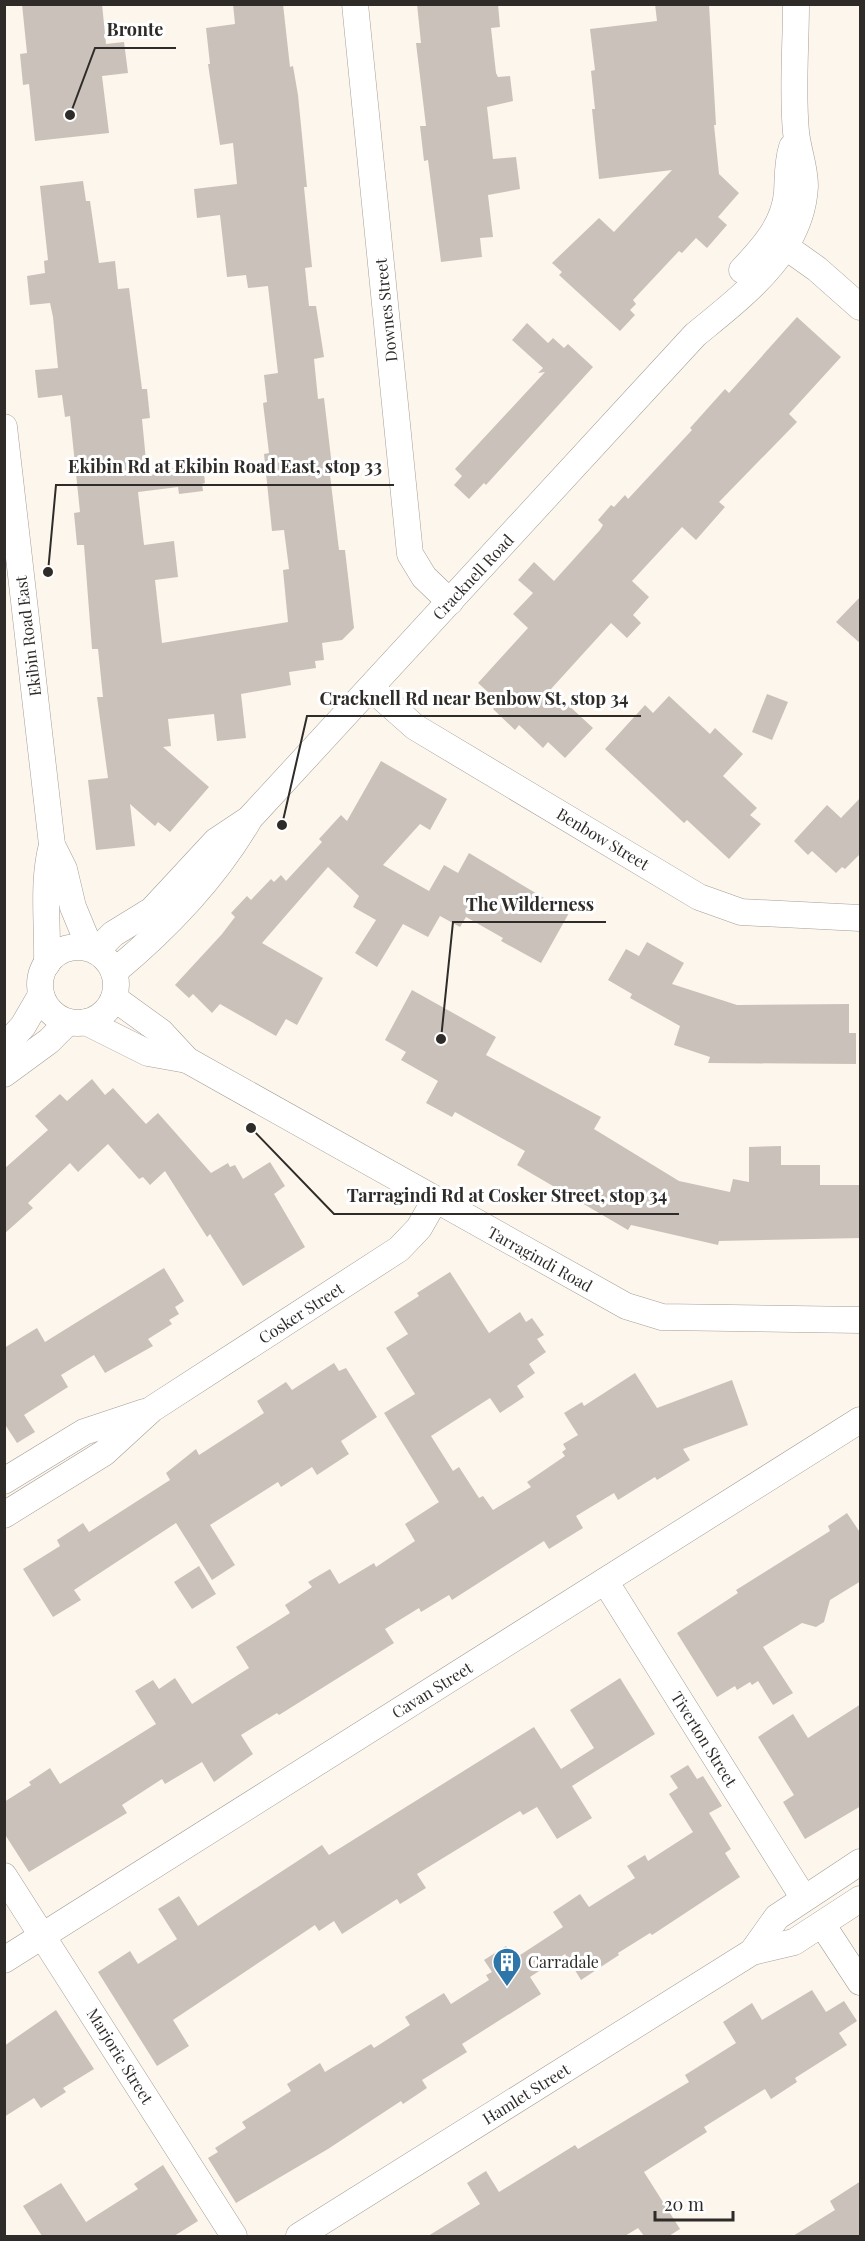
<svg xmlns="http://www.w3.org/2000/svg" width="865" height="2241" font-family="'Playfair Display',serif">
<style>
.building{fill:#cac2ba}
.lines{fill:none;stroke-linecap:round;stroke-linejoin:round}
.minor-casing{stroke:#a59e96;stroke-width:27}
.minor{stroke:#fff;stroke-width:26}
.labels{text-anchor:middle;stroke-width:6;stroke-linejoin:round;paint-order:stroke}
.street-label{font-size:16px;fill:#2e2b28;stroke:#fff}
.poi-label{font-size:16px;fill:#2e2b28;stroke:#fff;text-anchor:start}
.leader{fill:none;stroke:#2e2b28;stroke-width:2}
.callout-dot{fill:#2e2b28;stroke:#fff;stroke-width:2}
.callout-label{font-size:18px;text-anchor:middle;font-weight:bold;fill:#2e2b28;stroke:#fff;stroke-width:6;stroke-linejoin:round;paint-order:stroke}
</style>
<rect width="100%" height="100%" fill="#fdf6ed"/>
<g class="building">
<polygon points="22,4 102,4 106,44 124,42 128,73 102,76 109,133 35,141 29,84 23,85 20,54 27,53"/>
<polygon points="233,4 283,4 290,67 293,66 298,95 307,187 304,187 312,267 305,268 309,306 316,306 324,357 314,359 318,399 324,398 333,475 330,475 339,550 345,550 354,628 342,640 322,643 324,660 315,661 316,668 289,672 291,685 241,694 246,738 217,741 214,714 168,719 171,746 163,747 209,787 170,832 158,822 155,826 130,804 135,846 96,850 88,780 108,778 97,697 103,697 98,649 92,649 84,545 77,545 74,513 80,512 70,416 65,417 62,395 38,398 35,370 58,368 53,317 50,303 30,305 27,276 45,273 44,261 48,260 40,186 83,181 86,201 90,201 99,263 115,261 118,289 129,288 142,389 147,389 150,418 142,419 147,471 203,465 205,483 202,484 203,491 179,494 178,487 138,492 144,545 174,541 178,577 155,580 162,643 288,622 283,570 289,569 284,530 272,531 264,454 269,453 263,403 267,402 264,375 278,373 268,286 248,288 246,275 227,277 220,215 197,218 194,189 237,184 233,143 220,145 208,64 210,64 206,28 235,24"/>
<polygon points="417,4 498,4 500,27 491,28 496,73 498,77 510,76 513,101 487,107 493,159 516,157 520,189 488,195 493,237 480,238 482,257 441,262 428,160 424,161 420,126 426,126 416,43 421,43"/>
<polygon points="655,4 709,4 716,125 714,125 719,174 739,193 718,217 727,225 707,248 696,238 682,253 679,251 633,300 636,304 630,310 635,315 620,331 559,275 562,272 552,263 599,218 614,232 672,170 599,179 592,109 595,109 591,71 595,70 590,29 657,21"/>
<polygon points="797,317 841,357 789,414 797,422 719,502 725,507 696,540 682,527 632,581 649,597 633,615 641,623 627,638 611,623 551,689 593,728 565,758 548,742 543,748 519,725 515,730 493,709 499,702 478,683 528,628 513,614 533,593 518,580 534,562 554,581 600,530 603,525 598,520 611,505 614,507 625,495 628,499 692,430 690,428 725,389 729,393"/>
<polygon points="527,323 548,343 553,338 564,348 568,344 593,367 486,485 484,483 469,499 454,485 462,476 455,469 545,372 538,373 543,368 512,340"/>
<polygon points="861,596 861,644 836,622"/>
<polygon points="767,694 788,702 772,740 752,732"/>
<polygon points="669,696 710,734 715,728 743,754 723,776 757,808 750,815 761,824 729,859 687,820 684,823 605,749 645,705 653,713"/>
<polygon points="381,761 447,799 430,830 420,824 383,865 429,891 444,865 458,873 469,853 569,913 541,963 501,941 503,938 466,917 460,927 440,916 428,937 403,924 377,967 355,953 376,920 353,907 359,896 328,867 262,943 323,978 297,1025 286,1019 276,1036 220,1004 212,1013 193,994 189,998 175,985 222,934 235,917 231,913 247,896 251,900 271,879 274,882 281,875 286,881 322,842 319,839 341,815 347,821"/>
<polygon points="861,797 861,853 845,869 842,867 836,873 812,851 808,855 794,841 827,805 841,818"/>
<polygon points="647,942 684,963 672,984 737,1005 849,1004 849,1033 856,1033 856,1064 708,1063 710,1057 674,1045 680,1026 630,998 632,994 608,980 626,949 639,956"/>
<polygon points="412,990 496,1037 486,1055 601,1117 594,1129 679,1181 730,1192 733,1179 749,1182 749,1147 781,1146 781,1165 820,1165 820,1185 861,1185 861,1238 719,1241 718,1245 631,1225 628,1230 517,1165 525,1151 455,1112 452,1117 426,1103 438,1081 401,1060 406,1052 385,1040"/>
<polygon points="92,1079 105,1095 113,1088 146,1124 158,1113 211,1173 228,1163 230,1167 235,1165 243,1179 270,1162 285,1186 274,1194 305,1247 243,1286 210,1234 207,1237 165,1171 150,1185 143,1177 139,1179 108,1144 78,1172 70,1163 28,1203 33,1208 4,1234 4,1169 48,1130 35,1116 60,1094 67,1101"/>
<polygon points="164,1268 184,1301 175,1307 179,1314 169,1320 172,1324 148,1339 153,1346 105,1373 94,1355 61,1375 68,1387 24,1415 35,1432 17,1443 6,1426 4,1427 4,1348 37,1328 45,1342"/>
<polygon points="450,1272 489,1333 520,1312 526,1322 532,1318 544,1335 537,1339 546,1352 529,1364 535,1373 517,1386 524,1397 500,1413 490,1398 431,1436 453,1471 459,1467 479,1498 483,1496 493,1510 531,1487 527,1482 565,1456 562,1452 566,1449 563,1444 578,1435 564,1413 582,1402 584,1406 635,1373 657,1408 732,1380 748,1425 683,1449 690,1460 657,1480 655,1477 618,1500 614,1493 576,1516 583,1528 549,1549 544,1541 452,1600 449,1595 421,1612 419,1608 385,1629 394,1643 279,1715 277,1713 241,1735 253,1754 214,1782 202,1762 165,1784 162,1779 122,1805 127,1813 29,1872 4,1833 4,1802 31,1785 29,1782 50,1768 60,1784 156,1724 135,1691 153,1680 159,1689 175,1678 192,1704 249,1668 236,1647 290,1613 285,1605 312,1587 308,1582 330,1569 339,1584 374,1563 376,1567 415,1541 405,1524 439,1502 384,1413 415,1394 386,1348 408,1334 394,1312 419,1296 417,1293"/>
<polygon points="334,1363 339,1371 346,1368 377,1417 341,1441 349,1454 317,1475 312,1467 281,1487 278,1482 210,1525 235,1565 212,1580 176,1523 74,1590 81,1600 53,1617 23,1569 60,1546 57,1540 83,1523 89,1532 170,1480 166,1473 196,1449 199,1455 264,1413 257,1401 286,1382 292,1390"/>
<polygon points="847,1513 861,1534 861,1581 830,1600 824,1622 816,1627 802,1623 763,1647 793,1693 773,1705 758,1681 752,1685 750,1682 737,1690 735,1686 717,1697 677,1633 738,1593 736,1590 830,1531 828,1526"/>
<polygon points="199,1566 216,1594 192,1609 174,1582"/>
<polygon points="620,1678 655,1734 572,1786 592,1818 557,1839 537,1807 523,1815 520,1811 417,1874 426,1888 400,1904 397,1899 342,1934 334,1921 319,1931 315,1925 173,2020 189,2046 157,2066 98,1972 130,1951 138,1964 177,1939 158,1909 179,1896 198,1926 322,1845 329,1855 534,1727 561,1769 594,1748 570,1710"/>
<polygon points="861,1704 861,1806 805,1839 783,1802 794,1795 758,1737 793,1714 808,1738"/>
<polygon points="688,1765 697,1779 703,1776 722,1806 709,1813 731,1849 725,1853 740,1877 652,1935 650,1933 618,1953 619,1955 581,1980 565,1954 530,1977 541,1994 462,2044 467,2052 422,2080 427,2088 403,2104 401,2101 328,2149 236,2203 208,2158 218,2152 215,2148 246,2128 242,2122 291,2091 287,2084 320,2063 325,2072 371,2044 374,2048 410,2025 405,2017 444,1993 451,2004 489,1980 486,1975 492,1972 484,1960 506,1946 514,1959 563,1927 553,1912 580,1894 589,1907 635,1878 627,1866 645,1855 648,1861 693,1832 669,1794 678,1788 670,1776"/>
<polygon points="812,1990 826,2012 844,2001 857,2021 839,2033 847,2045 795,2078 797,2082 771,2099 765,2089 704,2127 707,2132 644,2172 680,2229 669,2236 644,2236 638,2228 625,2236 428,2236 480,2204 467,2183 486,2171 499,2192 575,2145 578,2149 689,2082 685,2075 736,2043 723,2022 752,2003 762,2020"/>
<polygon points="56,2010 94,2069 63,2088 66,2092 41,2108 34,2098 4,2117 4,2046"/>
<polygon points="163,2165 198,2221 174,2236 42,2236 23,2206 61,2183 86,2222 138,2189 134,2184"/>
<polygon points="861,2181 861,2236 793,2236 835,2210 830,2201"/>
</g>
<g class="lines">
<g class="minor-casing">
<g id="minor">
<polyline points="355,4 410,554 424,577 450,602"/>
<polyline points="786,247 817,269 860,307"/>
<path d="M742,270C763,248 784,225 787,193C788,177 787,163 792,147"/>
<polyline points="4,427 52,845 64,869 73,907 90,948"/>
<polyline points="371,688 415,727 699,897 741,912 860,918"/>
<circle cx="78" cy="985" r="38"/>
<polyline points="96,951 113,934 152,910 216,841 246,821"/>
<path d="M47,964C48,924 42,883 52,845"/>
<path d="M114,972C166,929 216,877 250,818L695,335C742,296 802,253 805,186C805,167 798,151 796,132C792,91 796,46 796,4"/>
<polyline points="114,998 161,1032 187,1060 626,1306 662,1317 860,1320"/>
<polyline points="86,1022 148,1053 187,1060"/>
<polyline points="4,1047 23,1026 41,995"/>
<polyline points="4,1074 49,1041 68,1022"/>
<polyline points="4,1481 84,1432 144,1412"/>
<polyline points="4,1515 104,1453 152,1409 399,1249 419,1228 435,1200"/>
<polyline points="605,1581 803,1897"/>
<polyline points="4,1876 234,2236"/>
<polyline points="822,1924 860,1982"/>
<polyline points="752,1952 777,1917 860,1862"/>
<polyline points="4,1960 860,1420"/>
<polyline points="299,2236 752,1952 794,1942 860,1899"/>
</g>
</g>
<use href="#minor" class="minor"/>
</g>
<defs>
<g id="building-pin" transform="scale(1.5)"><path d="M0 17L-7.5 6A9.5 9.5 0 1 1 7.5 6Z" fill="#2e75aa" stroke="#fff"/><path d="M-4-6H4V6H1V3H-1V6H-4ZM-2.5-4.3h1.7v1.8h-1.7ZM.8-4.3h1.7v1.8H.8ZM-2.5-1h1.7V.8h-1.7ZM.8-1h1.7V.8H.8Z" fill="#fff"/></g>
</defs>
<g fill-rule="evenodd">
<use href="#building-pin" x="507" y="1962"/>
</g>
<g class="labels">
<g class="street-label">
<text transform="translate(386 310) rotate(-96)" y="6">Downes Street</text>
<text transform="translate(473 577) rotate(-47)" y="6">Cracknell Road</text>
<text transform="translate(28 636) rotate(-97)" y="6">Ekibin Road East</text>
<text transform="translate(603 839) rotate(31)" y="6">Benbow Street</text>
<text transform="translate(540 1259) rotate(29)" y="6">Tarragindi Road</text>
<text transform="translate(301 1313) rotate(-33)" y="6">Cosker Street</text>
<text transform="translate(432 1690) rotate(-32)" y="6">Cavan Street</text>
<text transform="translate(704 1739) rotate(58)" y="6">Tiverton Street</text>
<text transform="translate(120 2056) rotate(58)" y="6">Marjorie Street</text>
<text transform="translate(526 2094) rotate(-32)" y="6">Hamlet Street</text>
</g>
<g class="poi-label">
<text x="528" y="1968">Carradale</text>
</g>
</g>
<path class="leader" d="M70 115L95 48H176M48 572L56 485H394M282 825L307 716H641M441 1039L453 922H606M251 1128L334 1214H679"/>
<g class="callout-dot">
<circle cx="70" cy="115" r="6"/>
<circle cx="48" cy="572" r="6"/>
<circle cx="282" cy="825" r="6"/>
<circle cx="441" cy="1039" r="6"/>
<circle cx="251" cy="1128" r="6"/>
</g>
<g class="callout-label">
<text x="135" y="36">Bronte</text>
<text x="225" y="473">Ekibin Rd at Ekibin Road East, stop 33</text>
<text x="474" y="705">Cracknell Rd near Benbow St, stop 34</text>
<text x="530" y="911">The Wilderness</text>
<text x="507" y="1202">Tarragindi Rd at Cosker Street, stop 34</text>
</g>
<rect width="865" height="2241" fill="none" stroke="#2e2b28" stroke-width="12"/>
<path d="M655 2211v9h78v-9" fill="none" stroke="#2e2b28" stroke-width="3"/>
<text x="664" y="2211" font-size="18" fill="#2e2b28" stroke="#ffffff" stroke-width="4.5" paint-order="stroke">20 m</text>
</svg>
